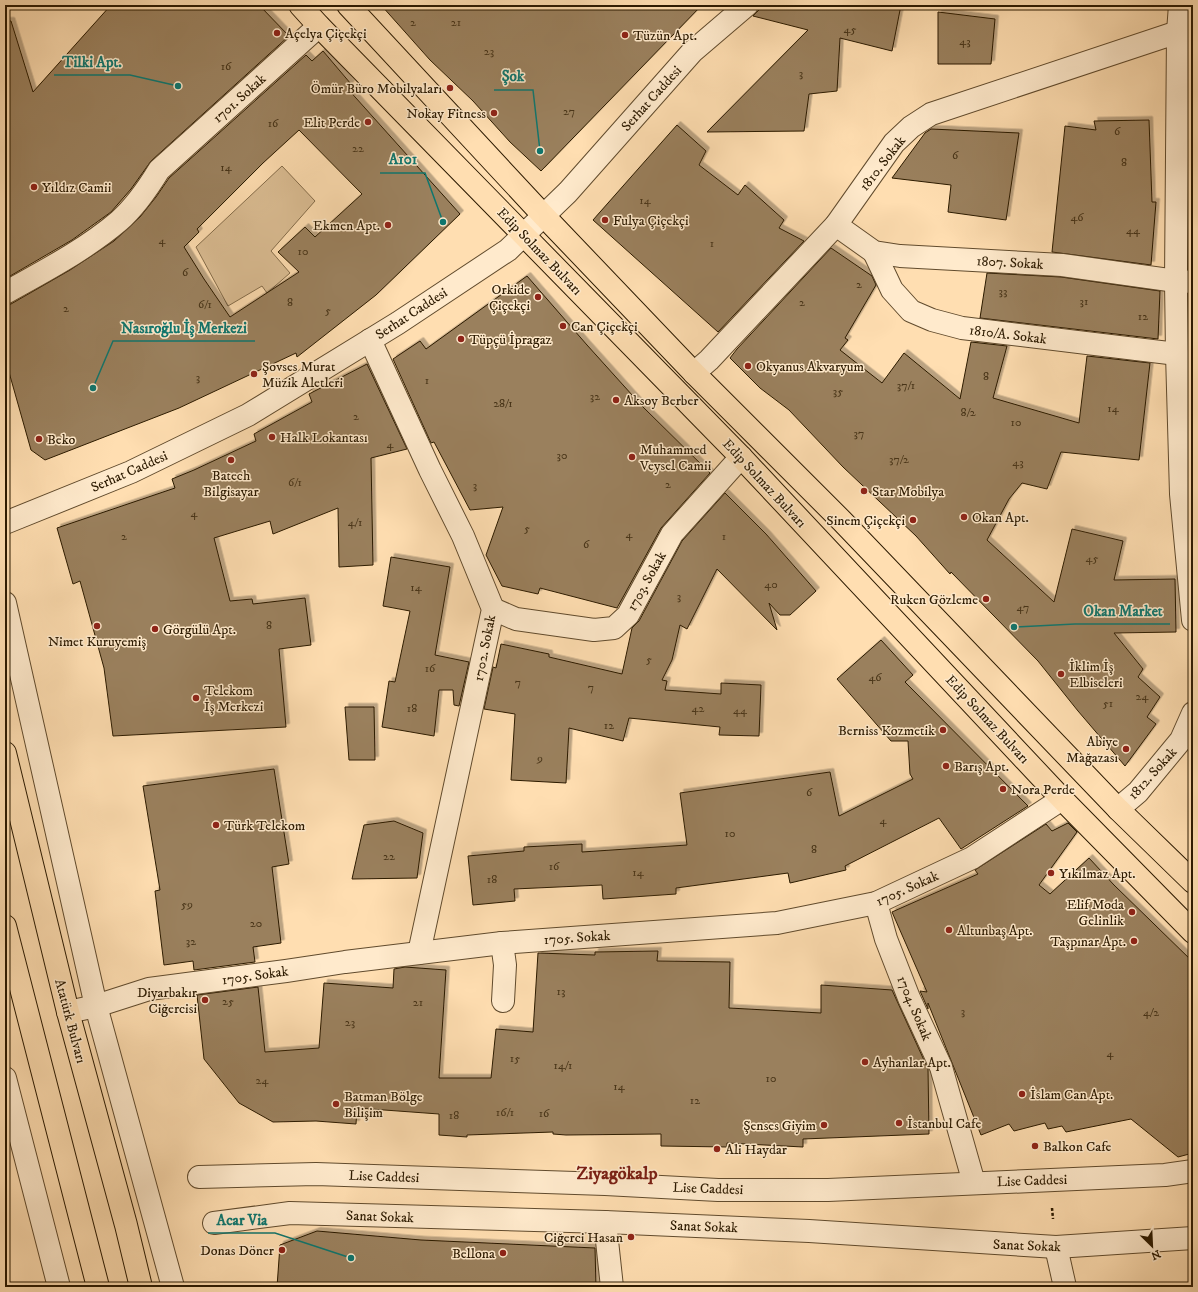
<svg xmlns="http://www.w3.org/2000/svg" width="1198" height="1292" font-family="'IM FELL DW Pica',serif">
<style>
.green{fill:#dbbd93;stroke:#846c4a}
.building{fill:#9a805d;stroke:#2c1a01;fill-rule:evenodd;filter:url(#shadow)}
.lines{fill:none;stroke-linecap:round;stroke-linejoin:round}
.minor-casing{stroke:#614b2d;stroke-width:24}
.major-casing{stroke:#2c1a01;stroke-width:24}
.path{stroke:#2c1a01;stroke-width:2.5;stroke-dasharray:3 2;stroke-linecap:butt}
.minor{stroke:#ffeacc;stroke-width:22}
.major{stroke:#ffdeb1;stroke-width:22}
.poi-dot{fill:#8f2418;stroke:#ffeacc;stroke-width:1.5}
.labels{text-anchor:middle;stroke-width:3;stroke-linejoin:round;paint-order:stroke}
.number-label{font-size:12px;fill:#483418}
.poi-label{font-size:14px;fill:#2c1a01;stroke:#ffeacc;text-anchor:start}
.street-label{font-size:14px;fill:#2c1a01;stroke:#ffeacc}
.district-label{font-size:18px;font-weight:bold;fill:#7a1f14;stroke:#ffeacc}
.leader{fill:none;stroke:#0f766e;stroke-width:1.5}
.callout-dot{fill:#0f766e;stroke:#ffeacc;stroke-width:1.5}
.callout-label{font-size:15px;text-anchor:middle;font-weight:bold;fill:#0f766e;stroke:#ffeacc;stroke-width:3;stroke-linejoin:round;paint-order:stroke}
</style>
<defs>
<filter id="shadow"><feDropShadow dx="3.5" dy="-3.5" stdDeviation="0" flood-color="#0004"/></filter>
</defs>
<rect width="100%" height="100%" fill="#ffdeb1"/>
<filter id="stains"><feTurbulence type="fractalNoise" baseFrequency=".005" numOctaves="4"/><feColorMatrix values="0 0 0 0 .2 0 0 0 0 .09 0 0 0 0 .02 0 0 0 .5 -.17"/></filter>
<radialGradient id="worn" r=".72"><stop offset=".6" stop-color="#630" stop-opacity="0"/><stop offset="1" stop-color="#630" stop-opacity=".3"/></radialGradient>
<polygon class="green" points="282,166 315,201 271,251 290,273 267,293 262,286 228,306 196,247"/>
<g class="building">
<polygon points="111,5 259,5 289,36 151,161 131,189 111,212 72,240 5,279 5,21 11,21 33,92"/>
<polygon points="381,5 702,5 541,171 510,142 473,101 430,60"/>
<polygon points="759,5 901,5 892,51 840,38 837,91 809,94 804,131 707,132 808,30 753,16 759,10"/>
<polygon points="938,12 995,19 991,64 938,64"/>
<path d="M323,51L351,84L347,88L460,214L376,295L297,357L296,353L179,408L45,460L31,450L5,358V305L11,304L70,270L114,241L140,217L156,197L169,178L306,55L312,61ZM299,130L362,194L315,237L305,227L278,252L299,272L230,317L204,279L184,247L199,232L197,229L263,163Z"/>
<polygon points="1149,120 1152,202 1156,202 1151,265 1052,252 1065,126 1096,130 1094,121"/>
<polygon points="677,125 706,151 699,165 738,195 745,185 784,220 779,228 804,241 718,332 593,220"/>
<polygon points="931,129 1019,133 1006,220 948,212 951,185 892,178 925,133"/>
<polygon points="831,248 872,276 876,285 845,338 848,340 840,350 882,383 904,353 960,399 971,342 1007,346 993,398 1079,423 1087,356 1150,363 1139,460 1061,452 1047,489 1022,483 1009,499 987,540 1054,602 1072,529 1123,541 1114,580 1175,579 1176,632 1114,633 1143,669 1138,677 1160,697 1147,717 1156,724 1125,766 1078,711 1038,661 951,572 950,574 916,536 843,467 789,410 760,388 730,358 737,349"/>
<polygon points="987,273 1061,277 1160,291 1158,339 980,318"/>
<polygon points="527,276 587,345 642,406 710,473 661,528 617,608 540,588 538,594 502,586 486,555 503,507 470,510 434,442 431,443 393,359 420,341 426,349"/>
<polygon points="367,364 407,449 371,458 373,565 339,567 338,508 273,534 270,521 214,538 230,601 252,599 253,604 305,598 311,645 279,649 286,727 113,736 104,668 80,581 73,584 57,528 175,488 172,479 194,470 256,441 254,434 312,402 309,394"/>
<polygon points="725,493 766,534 816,591 790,615 780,615 769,603 777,630 717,569 687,629 680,625 672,660 662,680 667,681 665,690 721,694 721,683 761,685 759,736 719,735 720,727 629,718 623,741 569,728 566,783 511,780 515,714 484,709 493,667 496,668 501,644 549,654 549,657 622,674 632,628 639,621 682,541"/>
<polygon points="391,557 450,567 435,655 469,662 459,706 454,705 453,690 439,690 434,736 382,727 389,681 395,682 410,611 383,606"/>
<polygon points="881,640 913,675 905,682 1028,806 961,849 939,818 845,866 846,870 790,883 788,873 676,888 676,894 603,899 602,885 514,889 515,901 473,905 468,856 524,851 524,847 582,844 582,852 687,845 680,793 830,772 839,816 913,779 910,774 908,741 891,741 837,679"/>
<polygon points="345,707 374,707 375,760 349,760"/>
<polygon points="274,769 289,864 272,867 281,943 253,947 255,962 194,970 193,961 164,965 155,891 160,890 143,786"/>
<polygon points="394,821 423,833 417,878 352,879 364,825"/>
<polygon points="1068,823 1077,832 1039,885 1050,894 1089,858 1114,885 1193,962 1193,1153 1178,1157 1131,1119 1066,1132 1062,1126 1048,1129 1045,1123 1014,1131 1009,1124 981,1135 928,1003 928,1009 920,991 927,992 892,912 978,874 975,870 1046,824 1052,831"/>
<polygon points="658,951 657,961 730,962 729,1008 821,1013 821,985 892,990 928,1069 929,1134 803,1139 803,1147 727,1143 727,1147 661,1146 661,1134 566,1135 553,1134 553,1132 467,1135 467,1137 439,1135 439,1114 357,1108 356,1124 316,1121 273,1122 239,1103 204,1059 197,995 258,987 265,1052 319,1048 324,983 393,988 394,969 405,967 446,970 439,1078 491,1078 496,1029 533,1032 538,953 595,955 595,952"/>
<polygon points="317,1231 421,1240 595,1248 596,1287 277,1287 280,1245"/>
</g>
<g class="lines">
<g class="minor-casing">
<g id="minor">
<polyline points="1180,5 1178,32 1176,281 1177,354 1181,494 1193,620"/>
<polyline points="836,225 874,252 900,256 1062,265 1176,281 1193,282"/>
<polyline points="874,252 892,290 911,311 932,320 962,328 1177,354"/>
<path d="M5,293C44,271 85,250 119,221C136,206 148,188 159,170L319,26"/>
<polyline points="370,340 430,470 463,536 493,609 419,953"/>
<polyline points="694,373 709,360 836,225 894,143 911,127 931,114 1178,32"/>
<polyline points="5,523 131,472 248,415 398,323 508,250 568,192 692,52 747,5"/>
<polyline points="5,603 96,1006 173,1287"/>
<polyline points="493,609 516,619 594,630 614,628 628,615 672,534 741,457"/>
<polyline points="1118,809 1138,792 1181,740 1193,713"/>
<polyline points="876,903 886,939 909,998 941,1067 974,1183"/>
<polyline points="502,943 505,965 503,1001"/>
<polyline points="68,1012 96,1006 149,989 286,971 345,962 502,943 777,923 876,903 972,858 1062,799"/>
<polyline points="5,1078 59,1287"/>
<polyline points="199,1177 316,1174 605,1184 718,1190 828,1190 1165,1175 1193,1171"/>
<polyline points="605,1222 612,1287"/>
<polyline points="214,1223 290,1213 605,1222 809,1231 1056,1247 1193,1238"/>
<polyline points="1056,1247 1065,1287"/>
</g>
</g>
<g class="major-casing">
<g id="major">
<polyline points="300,5 319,26 741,457 1062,799 1193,932"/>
<polyline points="348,5 543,215 694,373 842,521 1118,809 1193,882"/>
<polyline points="5,753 68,1012 126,1225 141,1287"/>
<polyline points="5,926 98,1287"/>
</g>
</g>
<polyline class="path" points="1052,1208 1053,1219"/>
<use href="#minor" class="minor"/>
<use href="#major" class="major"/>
</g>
<g class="poi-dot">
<circle cx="277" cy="33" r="4"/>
<circle cx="625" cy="35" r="4"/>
<circle cx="450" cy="88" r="4"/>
<circle cx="494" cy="113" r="4"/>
<circle cx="368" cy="122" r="4"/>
<circle cx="34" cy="187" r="4"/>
<circle cx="605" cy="220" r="4"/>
<circle cx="388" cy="225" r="4"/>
<circle cx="538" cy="297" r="4"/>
<circle cx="563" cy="326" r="4"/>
<circle cx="461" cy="339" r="4"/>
<circle cx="748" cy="366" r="4"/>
<circle cx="254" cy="374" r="4"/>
<circle cx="616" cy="400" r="4"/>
<circle cx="272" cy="437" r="4"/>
<circle cx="39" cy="439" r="4"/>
<circle cx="632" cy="457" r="4"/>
<circle cx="231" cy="460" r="4"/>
<circle cx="864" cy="491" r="4"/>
<circle cx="964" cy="517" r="4"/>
<circle cx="913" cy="520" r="4"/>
<circle cx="986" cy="599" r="4"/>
<circle cx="97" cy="626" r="4"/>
<circle cx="155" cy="629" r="4"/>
<circle cx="1061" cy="674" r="4"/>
<circle cx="196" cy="698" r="4"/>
<circle cx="943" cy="730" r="4"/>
<circle cx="1126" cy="749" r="4"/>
<circle cx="946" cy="766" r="4"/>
<circle cx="1003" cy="789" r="4"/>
<circle cx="216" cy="825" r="4"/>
<circle cx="1051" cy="873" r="4"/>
<circle cx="1132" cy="912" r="4"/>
<circle cx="949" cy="930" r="4"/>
<circle cx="1134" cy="941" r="4"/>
<circle cx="205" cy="1000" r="4"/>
<circle cx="865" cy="1062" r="4"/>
<circle cx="1022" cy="1094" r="4"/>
<circle cx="336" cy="1104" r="4"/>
<circle cx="899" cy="1123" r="4"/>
<circle cx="824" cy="1125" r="4"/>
<circle cx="1035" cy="1146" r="4"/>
<circle cx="717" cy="1149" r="4"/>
<circle cx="631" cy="1237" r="4"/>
<circle cx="282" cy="1250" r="4"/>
<circle cx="503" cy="1253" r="4"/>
</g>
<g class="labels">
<g class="number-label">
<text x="413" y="26">2</text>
<text x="456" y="26">21</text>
<text x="850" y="33">45</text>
<text x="965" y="45">43</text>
<text x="489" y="55">23</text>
<text x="226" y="70">16</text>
<text x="801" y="77">3</text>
<text x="569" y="115">27</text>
<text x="273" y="127">16</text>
<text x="1117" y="135">6</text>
<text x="358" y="152">22</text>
<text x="955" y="159">6</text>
<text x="1124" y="166">8</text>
<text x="226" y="171">14</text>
<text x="645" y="204">14</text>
<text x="1077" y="221">46</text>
<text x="1133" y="234">44</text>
<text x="162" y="244">4</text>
<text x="712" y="247">1</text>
<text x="303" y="255">10</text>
<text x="185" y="276">6</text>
<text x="859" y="288">2</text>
<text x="1003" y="295">33</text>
<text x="1084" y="305">31</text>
<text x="290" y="306">8</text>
<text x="802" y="306">2</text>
<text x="205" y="308">6/1</text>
<text x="66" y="312">2</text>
<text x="328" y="314">5</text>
<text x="1143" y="320">12</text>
<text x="986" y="380">8</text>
<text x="198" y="381">3</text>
<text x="427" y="384">1</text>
<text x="906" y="389">37/1</text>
<text x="838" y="395">35</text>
<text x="595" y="400">32</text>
<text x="503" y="407">28/1</text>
<text x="1113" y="412">14</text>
<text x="968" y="416">8/2</text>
<text x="356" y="420">2</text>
<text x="1016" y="426">10</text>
<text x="859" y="437">37</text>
<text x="390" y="448">4</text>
<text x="562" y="459">30</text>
<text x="899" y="463">37/2</text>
<text x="1018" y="466">43</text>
<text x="295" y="486">6/1</text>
<text x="668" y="488">2</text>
<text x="475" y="489">3</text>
<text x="194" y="517">4</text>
<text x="355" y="526">4/1</text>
<text x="527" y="532">5</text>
<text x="629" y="538">4</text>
<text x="124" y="540">2</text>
<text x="724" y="540">1</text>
<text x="586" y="548">6</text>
<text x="1092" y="562">45</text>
<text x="771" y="588">40</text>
<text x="416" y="591">14</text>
<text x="679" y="600">3</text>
<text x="1023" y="611">47</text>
<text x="269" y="629">8</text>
<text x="649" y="663">5</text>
<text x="430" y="672">16</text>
<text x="875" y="681">46</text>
<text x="518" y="686">7</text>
<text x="591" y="691">7</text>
<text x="1142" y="700">24</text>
<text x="1108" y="707">51</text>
<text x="412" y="712">18</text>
<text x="698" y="712">42</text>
<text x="740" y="714">44</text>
<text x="609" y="729">12</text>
<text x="540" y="762">9</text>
<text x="809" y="796">6</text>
<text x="883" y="824">4</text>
<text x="730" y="837">10</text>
<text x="814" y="853">8</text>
<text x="389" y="860">22</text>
<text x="554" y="870">16</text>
<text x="638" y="876">14</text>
<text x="492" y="883">18</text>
<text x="187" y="908">59</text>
<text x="256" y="927">20</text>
<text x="191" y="945">32</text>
<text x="561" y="995">13</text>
<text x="228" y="1005">25</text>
<text x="418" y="1006">21</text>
<text x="963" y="1015">3</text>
<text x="1151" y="1016">4/2</text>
<text x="350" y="1026">23</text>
<text x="1110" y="1057">4</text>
<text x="515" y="1062">15</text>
<text x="563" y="1069">14/1</text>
<text x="771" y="1082">10</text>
<text x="262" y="1084">24</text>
<text x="619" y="1090">14</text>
<text x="695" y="1104">12</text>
<text x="505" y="1116">16/1</text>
<text x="544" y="1117">16</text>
<text x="454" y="1119">18</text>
</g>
<g class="poi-label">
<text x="285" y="38">Açelya Çiçekçi</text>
<text x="633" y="40">Tüzün Apt.</text>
<text x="442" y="93" text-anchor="end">Ömür Büro Mobilyaları</text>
<text x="486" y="118" text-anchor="end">Nokay Fitness</text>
<text x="360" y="127" text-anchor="end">Elit Perde</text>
<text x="42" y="192">Yıldız Camii</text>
<text x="613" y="225">Fulya Çiçekçi</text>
<text x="380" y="230" text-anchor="end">Ekmen Apt.</text>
<text x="530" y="294" text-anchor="end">Orkide<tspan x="530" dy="16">Çiçekçi</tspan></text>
<text x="571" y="331">Can Çiçekçi</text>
<text x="469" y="344">Tüpçü İpragaz</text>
<text x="262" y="371">Şovses Murat<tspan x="262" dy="16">Müzik Aletleri</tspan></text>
<text x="756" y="371">Okyanus Akvaryum</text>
<text x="624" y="405">Aksoy Berber</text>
<text x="280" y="442">Halk Lokantası</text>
<text x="47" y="444">Beko</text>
<text x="640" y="454">Muhammed<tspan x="640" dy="16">Veysel Camii</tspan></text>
<text x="231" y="480" text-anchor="middle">Batech<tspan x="231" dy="16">Bilgisayar</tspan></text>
<text x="872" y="496">Star Mobilya</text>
<text x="972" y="522">Okan Apt.</text>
<text x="905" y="525" text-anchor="end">Sinem Çiçekçi</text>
<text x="978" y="604" text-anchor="end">Ruken Gözleme</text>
<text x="163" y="634">Görgülü Apt.</text>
<text x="97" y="646" text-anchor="middle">Nimet Kuruyemiş</text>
<text x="1069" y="671">İklim İş<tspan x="1069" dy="16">Elbiseleri</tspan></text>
<text x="204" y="695">Telekom<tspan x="204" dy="16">İş Merkezi</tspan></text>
<text x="935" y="735" text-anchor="end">Berniss Kozmetik</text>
<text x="1118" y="746" text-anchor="end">Abiye<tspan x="1118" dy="16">Mağazası</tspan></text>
<text x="954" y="771">Barış Apt.</text>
<text x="1011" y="794">Nora Perde</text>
<text x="224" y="830">Türk Telekom</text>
<text x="1059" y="878">Yıkılmaz Apt.</text>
<text x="1124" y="909" text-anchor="end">Elif Moda<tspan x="1124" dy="16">Gelinlik</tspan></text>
<text x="957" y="935">Altunbaş Apt.</text>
<text x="1126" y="946" text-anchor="end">Taşpınar Apt.</text>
<text x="197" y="997" text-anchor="end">Diyarbakır<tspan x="197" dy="16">Ciğercisi</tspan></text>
<text x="873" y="1067">Ayhanlar Apt.</text>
<text x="1030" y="1099">İslam Can Apt.</text>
<text x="344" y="1101">Batman Bölge<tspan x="344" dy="16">Bilişim</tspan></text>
<text x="907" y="1128">İstanbul Cafe</text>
<text x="816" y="1130" text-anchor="end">Şenses Giyim</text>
<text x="1043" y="1151">Balkon Cafe</text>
<text x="725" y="1154">Ali Haydar</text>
<text x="623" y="1242" text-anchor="end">Ciğerci Hasan</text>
<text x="274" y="1255" text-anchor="end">Donas Döner</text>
<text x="495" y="1258" text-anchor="end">Bellona</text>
</g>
<g class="street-label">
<text transform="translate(239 98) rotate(-42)" y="5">1701. Sokak</text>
<text transform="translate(651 98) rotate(-48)" y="5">Serhat Caddesi</text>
<text transform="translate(882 163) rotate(-52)" y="5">1810. Sokak</text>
<text transform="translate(540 251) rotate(46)" y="5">Edip Solmaz Bulvarı</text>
<text transform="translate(1010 262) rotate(3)" y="5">1807. Sokak</text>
<text transform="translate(411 313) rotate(-33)" y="5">Serhat Caddesi</text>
<text transform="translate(1008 334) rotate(7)" y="5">1810/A. Sokak</text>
<text transform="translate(129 471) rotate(-24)" y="5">Serhat Caddesi</text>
<text transform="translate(765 483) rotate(47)" y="5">Edip Solmaz Bulvarı</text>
<text transform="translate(646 581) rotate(-61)" y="5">1703. Sokak</text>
<text transform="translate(484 648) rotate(-79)" y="5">1702. Sokak</text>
<text transform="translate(988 719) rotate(47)" y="5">Edip Solmaz Bulvarı</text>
<text transform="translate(1152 773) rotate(-48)" y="5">1812. Sokak</text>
<text transform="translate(907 888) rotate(-24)" y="5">1705. Sokak</text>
<text transform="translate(577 937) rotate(-4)" y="5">1705. Sokak</text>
<text transform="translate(255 975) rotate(-8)" y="5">1705. Sokak</text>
<text transform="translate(915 1008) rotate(67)" y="5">1704. Sokak</text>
<text transform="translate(71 1021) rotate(75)" y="5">Atatürk Bulvarı</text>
<text transform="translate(384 1176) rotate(2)" y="5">Lise Caddesi</text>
<text transform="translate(1032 1180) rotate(-2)" y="5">Lise Caddesi</text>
<text transform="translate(708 1188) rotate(2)" y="5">Lise Caddesi</text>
<text transform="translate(380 1216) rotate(2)" y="5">Sanat Sokak</text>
<text transform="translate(704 1226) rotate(2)" y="5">Sanat Sokak</text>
<text transform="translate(1027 1245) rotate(2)" y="5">Sanat Sokak</text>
</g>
<g class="district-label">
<text x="617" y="1179">Ziyagökalp</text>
</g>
</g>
<path class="leader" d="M178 86L130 75H54M540 151L533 90H494M443 222L425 173H380M93 388L113 341H255M1014 627L1075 624H1170M351 1258L275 1233H208"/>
<g class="callout-dot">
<circle cx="178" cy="86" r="4"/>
<circle cx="540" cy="151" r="4"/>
<circle cx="443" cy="222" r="4"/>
<circle cx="93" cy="388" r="4"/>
<circle cx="1014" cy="627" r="4"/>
<circle cx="351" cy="1258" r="4"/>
</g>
<g class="callout-label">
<text x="92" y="67">Tilki Apt.</text>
<text x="513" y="81">Şok</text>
<text x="403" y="164">A101</text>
<text x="184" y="333">Nasıroğlu İş Merkezi</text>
<text x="1123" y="616">Okan Market</text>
<text x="242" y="1225">Acar Via</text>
</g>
<rect width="1198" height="1292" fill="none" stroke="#ffdeb1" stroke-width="20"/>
<rect x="6" y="6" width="1186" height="1280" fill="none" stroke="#2c1a01" stroke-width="2"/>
<rect x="10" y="10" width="1178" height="1272" fill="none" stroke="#2c1a01"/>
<g transform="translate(1152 1246) rotate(156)" stroke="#ffeacc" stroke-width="3" paint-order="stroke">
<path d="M0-3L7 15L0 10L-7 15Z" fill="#2c1a01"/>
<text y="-6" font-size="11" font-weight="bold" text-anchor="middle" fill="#2c1a01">N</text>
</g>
<rect width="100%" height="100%" filter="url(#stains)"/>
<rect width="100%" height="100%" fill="url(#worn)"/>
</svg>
